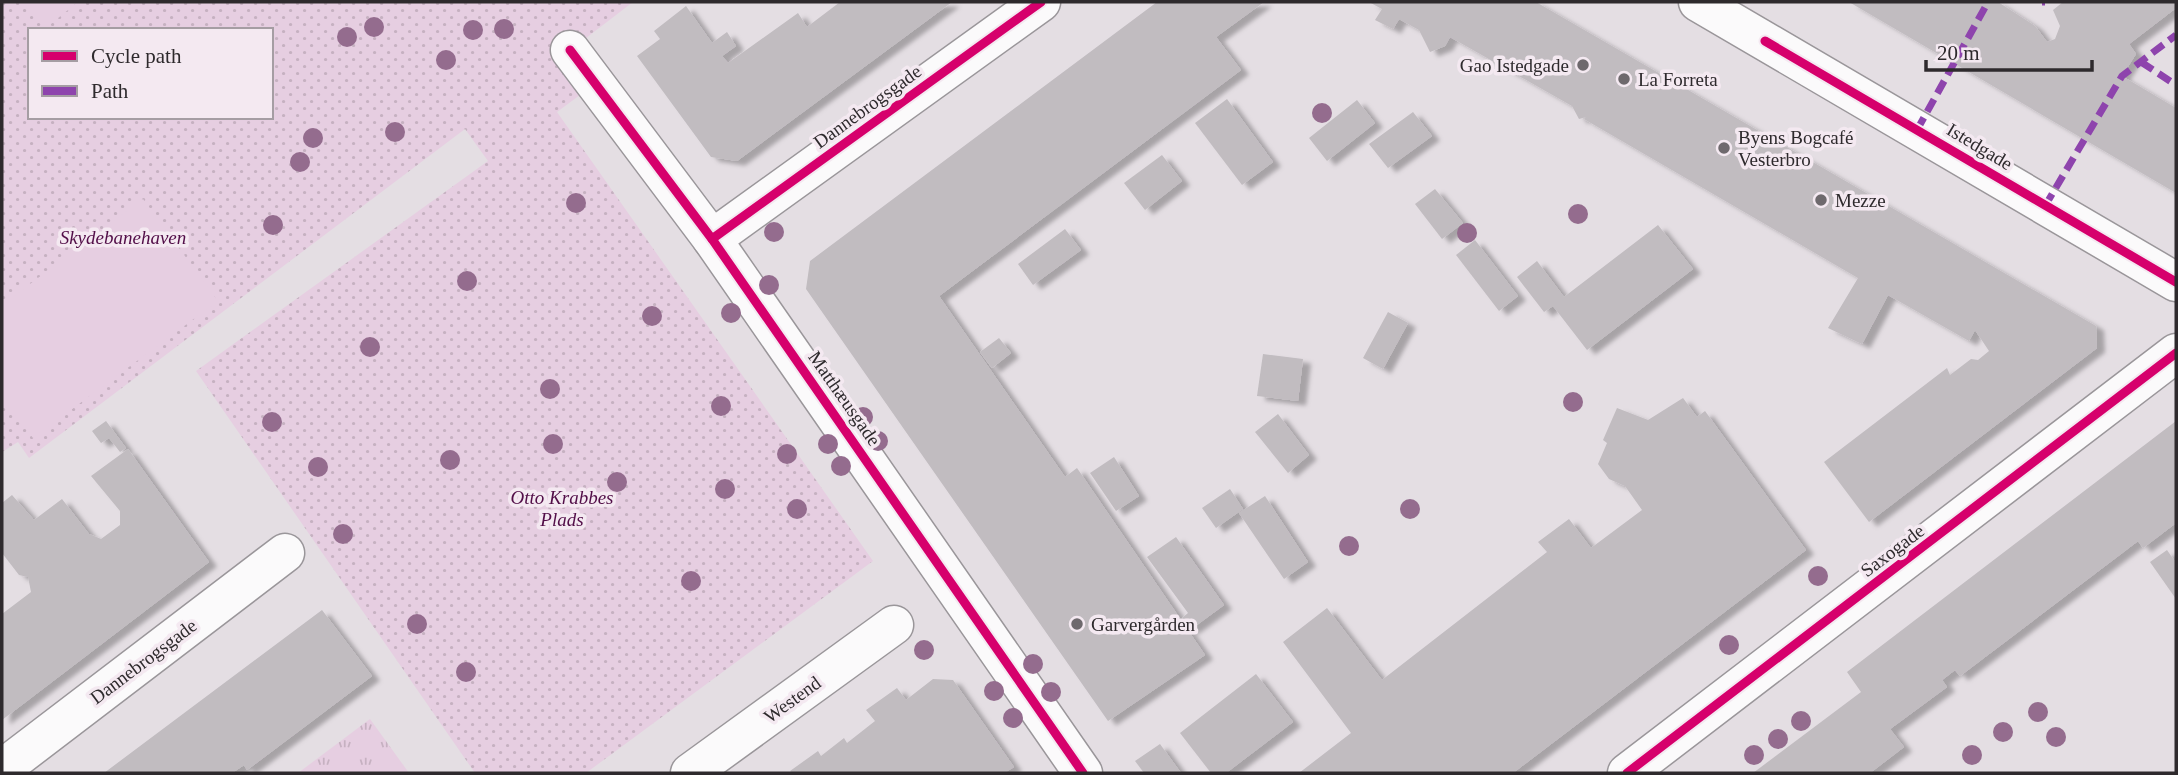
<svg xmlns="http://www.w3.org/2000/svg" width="2178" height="775" font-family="Georgia,serif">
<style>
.grass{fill:url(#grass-tufts)}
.park{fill:url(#park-dots);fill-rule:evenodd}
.pitch{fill:#e6cee1}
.building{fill:#c1bcc0;filter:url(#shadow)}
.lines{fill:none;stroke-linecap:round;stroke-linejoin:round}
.minor-casing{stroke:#9a969a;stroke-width:41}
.minor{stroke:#fbfafb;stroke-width:38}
.quiet{stroke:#8e44ad;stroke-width:7;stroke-dasharray:14 7;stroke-linecap:butt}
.cycleway-casing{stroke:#f4e9f1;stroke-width:13}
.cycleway{stroke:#d6006c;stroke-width:9}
.tree{fill:#946c8e}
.poi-dot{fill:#6e696d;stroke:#f4e9f1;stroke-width:2.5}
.labels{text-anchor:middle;stroke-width:7;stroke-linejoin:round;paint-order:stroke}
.poi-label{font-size:19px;fill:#2e2a2d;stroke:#f4e9f1;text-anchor:start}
.street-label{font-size:19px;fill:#2e2a2d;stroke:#f4e9f1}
.park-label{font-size:19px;font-style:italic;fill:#520e48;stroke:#f4e9f1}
</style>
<defs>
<pattern id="grass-tufts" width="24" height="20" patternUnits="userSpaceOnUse" patternTransform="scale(1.75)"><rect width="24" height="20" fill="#e6cee1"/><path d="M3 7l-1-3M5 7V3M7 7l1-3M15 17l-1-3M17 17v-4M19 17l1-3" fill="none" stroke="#c6b1c1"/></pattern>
<pattern id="park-dots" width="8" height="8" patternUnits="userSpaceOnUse" patternTransform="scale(1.75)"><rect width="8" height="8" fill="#e6cee1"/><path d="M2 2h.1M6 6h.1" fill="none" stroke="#c6b1c1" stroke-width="1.8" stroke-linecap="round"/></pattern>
<filter id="shadow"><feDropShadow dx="8" dy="4.5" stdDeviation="2" flood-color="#0004"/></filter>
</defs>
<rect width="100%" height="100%" fill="#e4dee3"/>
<polygon class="grass" points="370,719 409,773 298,773"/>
<path class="park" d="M2,2H633L556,61L580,95L557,112L873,561L586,773H475L196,371L488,161L465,129L29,458L18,442L2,452ZM30,30H271V117H30Z"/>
<g class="pitch">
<polygon points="26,2 78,2 47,27"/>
<polygon points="143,199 218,301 33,438 2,398 2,305"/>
</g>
<g class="building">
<polygon points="840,2 952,2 737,161 711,157 637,56 660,39 654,31 686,6 712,43 727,32 736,46 722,56 728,63 798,13 807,27"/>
<polygon points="1157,2 1264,2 1216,37 1241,70 939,296 1065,477 1077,468 1205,655 1108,721 806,289 810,261"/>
<polygon points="1369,2 1536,2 2096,326 2097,348 1869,522 1824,462 1947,368 1950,375 1971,359 1978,360 1989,351 1975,330 1969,341 1888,295 1862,344 1828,328 1858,278 1584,119 1586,117 1579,119 1572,106 1450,37 1445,46 1430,52 1419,30 1399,19 1393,29 1375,20 1382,9"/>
<polygon points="1849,2 1998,2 2035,26 2047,42 2055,39 2060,26 2053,10 2063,2 2176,2 2176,8 2129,44 2136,54 2122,76 2176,108 2176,193"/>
<polygon points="1227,99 1273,162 1242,185 1195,123"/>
<polygon points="1357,100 1375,123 1327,161 1309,138"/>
<polygon points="1413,112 1432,136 1388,168 1369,144"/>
<polygon points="1162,155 1182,181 1145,210 1124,183"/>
<polygon points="1435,189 1463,223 1442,239 1415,204"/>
<polygon points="1658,225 1693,269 1587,350 1553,306 1544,312 1517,277 1537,261 1564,297"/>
<polygon points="1065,229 1081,250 1033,285 1018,264"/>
<polygon points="1475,240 1518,296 1499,311 1456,255"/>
<polygon points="1388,312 1408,323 1383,369 1363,358"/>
<polygon points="999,338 1011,353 992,368 980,352"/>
<polygon points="1263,354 1303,359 1298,401 1257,396"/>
<polygon points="1683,398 1697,417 1705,411 1806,550 1513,773 1299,773 1351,733 1283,642 1327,608 1382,680 1547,552 1538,542 1569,519 1591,548 1642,510 1625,486 1609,479 1598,464 1607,443 1603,440 1617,408 1648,420"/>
<polygon points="1278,414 1309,455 1288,473 1255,432"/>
<polygon points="106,421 126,448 120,452 109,438 101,443 92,431"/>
<polygon points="2176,421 2176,523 2143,548 2138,541 1960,676 1955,670 1942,680 1947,687 1890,729 1904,747 1870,773 1753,773 1861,692 1847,672"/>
<polygon points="128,449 209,562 2,720 2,614 31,592 28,577 19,575 2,553 2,503 12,495 34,520 62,499 89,534 101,539 120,525 120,511 91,476"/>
<polygon points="1114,457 1139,496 1116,511 1090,473"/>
<polygon points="1230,489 1243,509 1216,528 1202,508"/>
<polygon points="1265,496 1308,562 1284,579 1239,513"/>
<polygon points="1176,537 1224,605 1190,630 1182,618 1188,613 1147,557"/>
<polygon points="2167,550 2176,563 2176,599 2150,562"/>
<polygon points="322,610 372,676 247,770 244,765 232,773 104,773"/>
<polygon points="1256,674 1293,722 1226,773 1211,773 1180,733"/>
<polygon points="933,679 953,680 1014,767 1004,773 792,773 790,771 818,751 821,756 844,738 847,743 875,721 866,710 897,688 906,700"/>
<polygon points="1160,744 1181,773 1144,773 1135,761"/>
</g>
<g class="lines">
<g class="minor-casing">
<g id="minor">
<polyline points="1698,2 2176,282"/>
<polyline points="570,50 712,239 1083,773"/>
<polyline points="712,239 1041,2"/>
<polyline points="2,769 285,553"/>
<polyline points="690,773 894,625"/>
<polyline points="1627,773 2176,353"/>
</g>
</g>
<use href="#minor" class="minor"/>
<g class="quiet">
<polyline points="2042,2 2045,2"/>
<polyline points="2141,62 2176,85"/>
<polyline points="1917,130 1988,2"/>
<polyline points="2045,206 2122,76 2176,35"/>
</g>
<g class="cycleway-casing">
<g id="cycleway">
<polyline points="1765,41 2176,282"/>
<polyline points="570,50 712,239 1083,773"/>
<polyline points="712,239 1041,2"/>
<polyline points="1627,773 2176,353"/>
</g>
</g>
<use href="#cycleway" class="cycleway"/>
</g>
<g class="tree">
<circle cx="374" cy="27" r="10"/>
<circle cx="504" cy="29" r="10"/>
<circle cx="473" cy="30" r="10"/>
<circle cx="347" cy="37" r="10"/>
<circle cx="446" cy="60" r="10"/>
<circle cx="1322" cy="113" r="10"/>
<circle cx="395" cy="132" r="10"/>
<circle cx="313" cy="138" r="10"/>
<circle cx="300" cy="162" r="10"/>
<circle cx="576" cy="203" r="10"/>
<circle cx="1578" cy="214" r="10"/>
<circle cx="273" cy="225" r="10"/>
<circle cx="774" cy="232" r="10"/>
<circle cx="1467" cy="233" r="10"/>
<circle cx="467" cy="281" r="10"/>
<circle cx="769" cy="285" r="10"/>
<circle cx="731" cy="313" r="10"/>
<circle cx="652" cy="316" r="10"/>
<circle cx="370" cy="347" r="10"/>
<circle cx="550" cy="389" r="10"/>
<circle cx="1573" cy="402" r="10"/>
<circle cx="721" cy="406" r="10"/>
<circle cx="863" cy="417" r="10"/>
<circle cx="272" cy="422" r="10"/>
<circle cx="878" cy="441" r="10"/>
<circle cx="553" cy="444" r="10"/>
<circle cx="828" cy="444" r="10"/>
<circle cx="787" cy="454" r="10"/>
<circle cx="450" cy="460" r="10"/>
<circle cx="841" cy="466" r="10"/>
<circle cx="318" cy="467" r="10"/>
<circle cx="617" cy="482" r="10"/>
<circle cx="725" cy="489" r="10"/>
<circle cx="797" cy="509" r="10"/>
<circle cx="1410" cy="509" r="10"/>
<circle cx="343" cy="534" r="10"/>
<circle cx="1349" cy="546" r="10"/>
<circle cx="1818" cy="576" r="10"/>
<circle cx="691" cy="581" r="10"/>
<circle cx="417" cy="624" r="10"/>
<circle cx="1729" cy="645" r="10"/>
<circle cx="924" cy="650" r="10"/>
<circle cx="1033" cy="664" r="10"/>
<circle cx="466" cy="672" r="10"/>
<circle cx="994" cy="691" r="10"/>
<circle cx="1051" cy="692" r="10"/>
<circle cx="2038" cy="712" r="10"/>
<circle cx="1013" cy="718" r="10"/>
<circle cx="1801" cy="721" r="10"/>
<circle cx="2003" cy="732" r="10"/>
<circle cx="2056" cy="737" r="10"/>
<circle cx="1778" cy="739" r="10"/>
<circle cx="1754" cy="755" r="10"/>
<circle cx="1972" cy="755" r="10"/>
</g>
<g class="poi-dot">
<circle cx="1583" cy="65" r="7"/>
<circle cx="1624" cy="79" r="7"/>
<circle cx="1724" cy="148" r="7"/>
<circle cx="1821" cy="200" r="7"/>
<circle cx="1077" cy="624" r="7"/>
</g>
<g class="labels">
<g class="poi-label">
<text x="1569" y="72" text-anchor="end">Gao Istedgade</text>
<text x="1638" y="86">La Forreta</text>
<text x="1738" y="144">Byens Bogcafé<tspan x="1738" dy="22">Vesterbro</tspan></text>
<text x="1835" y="207">Mezze</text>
<text x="1091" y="631">Garvergården</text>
</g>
<g class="street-label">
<text transform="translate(867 106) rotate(-36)" y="7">Dannebrogsgade</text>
<text transform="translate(1980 146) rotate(31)" y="7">Istedgade</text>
<text transform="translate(845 398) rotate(55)" y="7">Matthæusgade</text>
<text transform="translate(1892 550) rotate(-37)" y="7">Saxogade</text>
<text transform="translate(143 661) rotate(-37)" y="7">Dannebrogsgade</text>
<text transform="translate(792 699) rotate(-36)" y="7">Westend</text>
</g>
<g class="park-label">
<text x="123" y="244">Skydebanehaven</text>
<text x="562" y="504">Otto Krabbes<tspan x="562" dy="22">Plads</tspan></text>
</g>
</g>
<rect width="2178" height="775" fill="none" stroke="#2e2a2d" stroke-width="7"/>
<rect x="28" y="28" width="245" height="91" fill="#f4e9f1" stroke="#a59da3" stroke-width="2"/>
<rect x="42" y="51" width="35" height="10" fill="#d6006c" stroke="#a59da3" stroke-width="2"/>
<text x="91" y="63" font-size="21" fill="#2e2a2d">Cycle path</text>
<rect x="42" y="86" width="35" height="10" fill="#8e44ad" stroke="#a59da3" stroke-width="2"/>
<text x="91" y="98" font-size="21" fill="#2e2a2d">Path</text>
<path d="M1926 60v10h166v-10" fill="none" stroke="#2e2a2d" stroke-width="3.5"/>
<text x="1937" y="60" font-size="21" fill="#2e2a2d" stroke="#f4e9f1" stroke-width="5" paint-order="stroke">20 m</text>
</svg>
